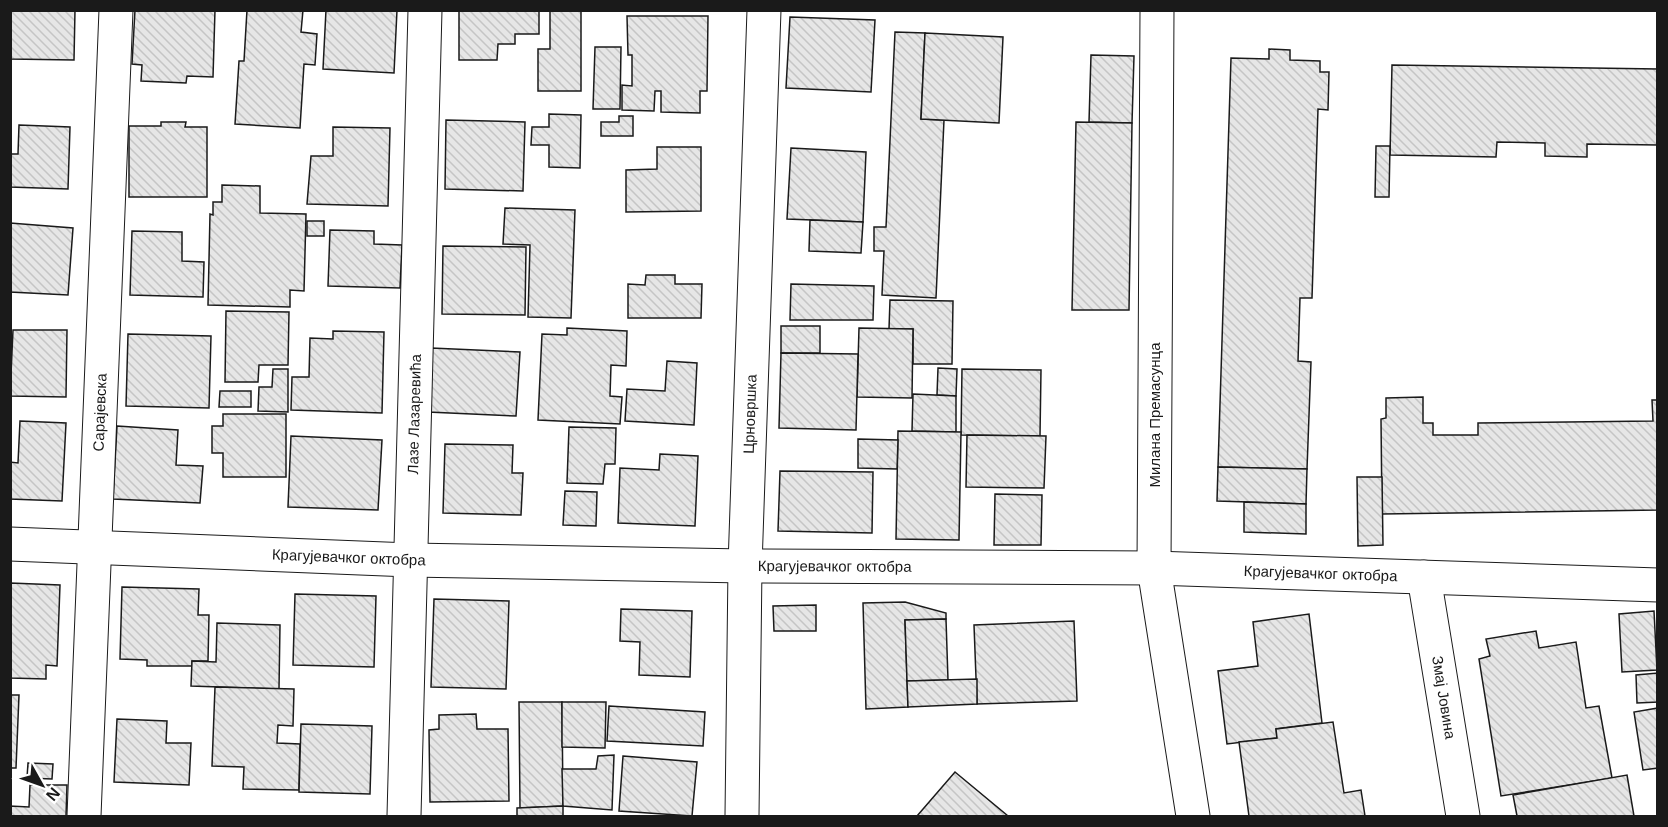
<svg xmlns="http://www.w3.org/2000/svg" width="1668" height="827" font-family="Arial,sans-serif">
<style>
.building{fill:url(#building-back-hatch);stroke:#1a1a1a;stroke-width:1.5}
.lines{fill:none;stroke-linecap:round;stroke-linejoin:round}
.street-casing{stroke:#1a1a1a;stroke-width:35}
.street{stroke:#fff;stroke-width:33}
.labels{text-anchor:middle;stroke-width:4.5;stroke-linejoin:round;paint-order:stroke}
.street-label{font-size:15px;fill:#1a1a1a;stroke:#fff}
</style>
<defs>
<pattern id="building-back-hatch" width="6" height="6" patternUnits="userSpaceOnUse" patternTransform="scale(1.5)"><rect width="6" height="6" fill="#e6e6e6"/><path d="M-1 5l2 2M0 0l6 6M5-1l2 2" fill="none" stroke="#c5c5c5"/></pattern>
</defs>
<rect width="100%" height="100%" fill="#fff"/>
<g class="building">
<polygon points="10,10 75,10 74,60 10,59"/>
<polygon points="135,10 215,10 213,77 187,76 186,83 141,81 142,65 132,64"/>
<polygon points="247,10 303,10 301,32 317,34 315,65 304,64 300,128 235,124 239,61 244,61"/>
<polygon points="326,10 397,10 394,73 323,69"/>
<polygon points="459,10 539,10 539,34 515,34 515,44 498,44 497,60 459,60"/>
<polygon points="550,10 581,10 581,91 538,91 538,49 550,49"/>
<polygon points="627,16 708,16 707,91 700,91 700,113 661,112 661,91 655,91 654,111 622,110 622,85 632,86 632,55 628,55"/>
<polygon points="790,17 875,20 871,92 786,88"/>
<polygon points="895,32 925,33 921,119 944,120 936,298 882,295 884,251 874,251 874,227 886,227"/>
<polygon points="925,33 1003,37 999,123 921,119"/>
<polygon points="595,47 621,47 620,109 593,109"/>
<polygon points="1269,49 1290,50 1290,60 1320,61 1320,72 1329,72 1328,110 1318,109 1312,298 1300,298 1298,361 1311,362 1307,469 1218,467 1231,58 1269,59"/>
<polygon points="1091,55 1134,56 1132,123 1089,122"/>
<polygon points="1392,65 1658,69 1658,145 1587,144 1587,157 1545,156 1545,143 1497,142 1496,157 1390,155"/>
<polygon points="549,114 581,115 580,168 549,167 549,145 531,145 532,127 549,127"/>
<polygon points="619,116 633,116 633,136 601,136 601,122 619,122"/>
<polygon points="446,120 525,122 523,191 445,189"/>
<polygon points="161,122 186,122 185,127 207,127 207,197 129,197 129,126 161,126"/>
<polygon points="1076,122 1132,123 1129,310 1072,310"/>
<polygon points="19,125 70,127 68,189 10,187 10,154 18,154"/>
<polygon points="333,127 390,128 388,206 307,204 311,156 333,156"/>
<polygon points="1376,146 1390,146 1389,197 1375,197"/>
<polygon points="657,147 701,147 701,211 626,212 626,170 657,169"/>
<polygon points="791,148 866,152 863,222 787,219"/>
<polygon points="222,185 260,186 260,213 306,214 304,291 290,290 290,307 208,305 210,214 213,215 213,202 222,202"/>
<polygon points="505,208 575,210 571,318 528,317 530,245 503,244"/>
<polygon points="810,220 863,222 861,253 809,251"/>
<rect x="307" y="221" width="17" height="15"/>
<polygon points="10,223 73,228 68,295 10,292"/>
<polygon points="330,230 374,231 374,244 402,245 400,288 328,286"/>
<polygon points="132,231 182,232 182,261 204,262 203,297 130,295"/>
<polygon points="443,246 526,247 525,315 442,314"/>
<polygon points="646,275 675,275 675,284 702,284 701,318 628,318 628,284 645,285"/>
<polygon points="791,284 874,286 873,320 790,320"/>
<polygon points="890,300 953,301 952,364 913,364 913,329 889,329"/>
<polygon points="226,311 289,312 288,365 259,365 258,382 225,382"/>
<rect x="781" y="326" width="39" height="27"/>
<polygon points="567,328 627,331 626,366 611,365 610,396 622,397 620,424 538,420 542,334 567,335"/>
<polygon points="859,328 913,329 912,398 857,397"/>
<polygon points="13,330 67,330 66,397 10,396"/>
<polygon points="333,331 384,332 382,413 291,410 292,377 309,377 310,338 333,339"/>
<polygon points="128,334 211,336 209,408 126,406"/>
<polygon points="431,348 520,352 516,416 428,412"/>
<polygon points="781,353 858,354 856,430 779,428"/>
<polygon points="667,361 697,363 694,425 625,421 627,389 665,391"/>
<polygon points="938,368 957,369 956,396 937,395"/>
<polygon points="273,369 288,369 288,412 258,411 259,387 272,387"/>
<polygon points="962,369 1041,370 1040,436 961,435"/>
<polygon points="220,391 251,391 251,407 219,407"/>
<polygon points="913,394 956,396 956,432 912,431"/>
<polygon points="1423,397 1423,423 1433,423 1433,435 1478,435 1478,423 1653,421 1652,400 1658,400 1658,510 1382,514 1381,419 1386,418 1386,398"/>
<polygon points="223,414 286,414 286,477 223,477 223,453 212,453 212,426 223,426"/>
<polygon points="20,421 66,423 62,501 10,499 10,462 18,463"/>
<polygon points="117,426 178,430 176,465 203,466 200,503 113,499"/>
<polygon points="569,427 616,428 615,464 605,464 603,484 567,483"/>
<polygon points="898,431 961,432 959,540 896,539"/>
<polygon points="967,435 1046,436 1044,488 966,487"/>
<polygon points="291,436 382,440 378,510 288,507"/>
<polygon points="858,439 898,440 897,469 858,468"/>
<polygon points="445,444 513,445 512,473 523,473 521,515 443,513"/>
<polygon points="660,454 698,456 695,526 618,523 620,468 659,470"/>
<polygon points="1218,467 1307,469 1306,504 1217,501"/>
<polygon points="780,471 873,472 872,533 778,531"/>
<polygon points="1357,477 1382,477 1383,545 1358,546"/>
<polygon points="565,491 597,492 596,526 563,525"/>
<polygon points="995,494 1042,495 1041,545 994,545"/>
<polygon points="1244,502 1306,504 1306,534 1244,532"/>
<polygon points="10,583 60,585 57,666 46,665 46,679 10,678"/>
<polygon points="122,587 199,589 198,615 209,615 208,661 192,661 192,666 147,666 147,660 120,659"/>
<polygon points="295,594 376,596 374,667 293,665"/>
<polygon points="434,599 509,601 506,689 431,687"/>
<polygon points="905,602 946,613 946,619 905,620 908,707 866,709 863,603"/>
<polygon points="816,605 816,631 774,631 773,606"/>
<polygon points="621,609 692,611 690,677 639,675 640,642 620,641"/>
<polygon points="1654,611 1657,670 1622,672 1619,614"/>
<polygon points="1309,614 1322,723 1276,729 1277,738 1227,744 1218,671 1258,666 1253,622"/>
<polygon points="946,619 948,680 907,681 905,620"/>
<polygon points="1074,621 1077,701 977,704 974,625"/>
<polygon points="217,623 280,625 279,689 191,686 192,661 216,662"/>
<polygon points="1536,631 1539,648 1576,642 1586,708 1599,706 1612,778 1501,796 1479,659 1490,656 1486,639"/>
<polygon points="1658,673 1658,702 1637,703 1636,675"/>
<polygon points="977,679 977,704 908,707 907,681"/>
<polygon points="215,687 294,689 293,726 278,725 277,743 300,744 299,790 243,789 244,767 212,766"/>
<polygon points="10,695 19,695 16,768 10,768"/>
<polygon points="519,702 562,702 563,806 520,808"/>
<polygon points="562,702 606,702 605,748 562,747"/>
<polygon points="609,706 705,712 703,746 607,741"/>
<polygon points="1658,708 1658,768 1643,770 1634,712"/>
<polygon points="476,714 477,729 508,729 509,801 430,802 429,730 439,729 439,715"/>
<polygon points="117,719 167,721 166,743 191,743 189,785 114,782"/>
<polygon points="1333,722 1344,793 1361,790 1365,816 1249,816 1239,742 1277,738 1276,729"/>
<polygon points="301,724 372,726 370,794 299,792"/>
<polygon points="614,755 612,810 563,806 562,769 596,769 598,756"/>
<polygon points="623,756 697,762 692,816 619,811"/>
<polygon points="28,763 53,764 52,779 27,778"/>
<polygon points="955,772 1008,816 917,816"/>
<polygon points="1627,775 1634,816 1517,816 1513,795"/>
<polygon points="30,785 67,785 66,816 10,816 10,806 29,807"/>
<polygon points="563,806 563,816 517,816 517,808"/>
</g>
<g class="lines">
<g class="street-casing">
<g id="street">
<polyline points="1157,10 1154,568 1193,816"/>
<path id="s1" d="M10,544L410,560L745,566L1154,568L1658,585"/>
<path id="s2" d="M1424,577L1463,816"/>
<path id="s3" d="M84,816L116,10"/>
<path id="s4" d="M404,816L425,10"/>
<path id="s5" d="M742,816L745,566L764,10"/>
</g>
</g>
<use href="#street" class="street"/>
</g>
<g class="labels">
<g class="street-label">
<text dy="5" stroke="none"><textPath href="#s3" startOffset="404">Сарајевска</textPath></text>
<text dy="5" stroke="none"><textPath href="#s4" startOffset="402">Лазе Лазаревића</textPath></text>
<text dy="5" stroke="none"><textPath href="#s5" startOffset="402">Црновршка</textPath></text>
<text transform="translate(1155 415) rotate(-90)" y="5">Милана Премасунца</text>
<text dy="5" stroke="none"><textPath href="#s1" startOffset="339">Крагујевачког октобра</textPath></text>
<text dy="5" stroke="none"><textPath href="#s1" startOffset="825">Крагујевачког октобра</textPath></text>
<text dy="5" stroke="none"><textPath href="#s1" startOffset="1311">Крагујевачког октобра</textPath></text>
<text dy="5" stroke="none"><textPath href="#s2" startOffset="122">Змај Јовина</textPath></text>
</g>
</g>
<rect width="1668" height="827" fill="none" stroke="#1a1a1a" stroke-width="24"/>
<g transform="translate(42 785) rotate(130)" stroke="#ffffff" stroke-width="4.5" paint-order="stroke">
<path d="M0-4.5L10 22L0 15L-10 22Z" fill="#1a1a1a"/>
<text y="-9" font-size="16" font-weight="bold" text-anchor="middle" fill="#1a1a1a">N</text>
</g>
</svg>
